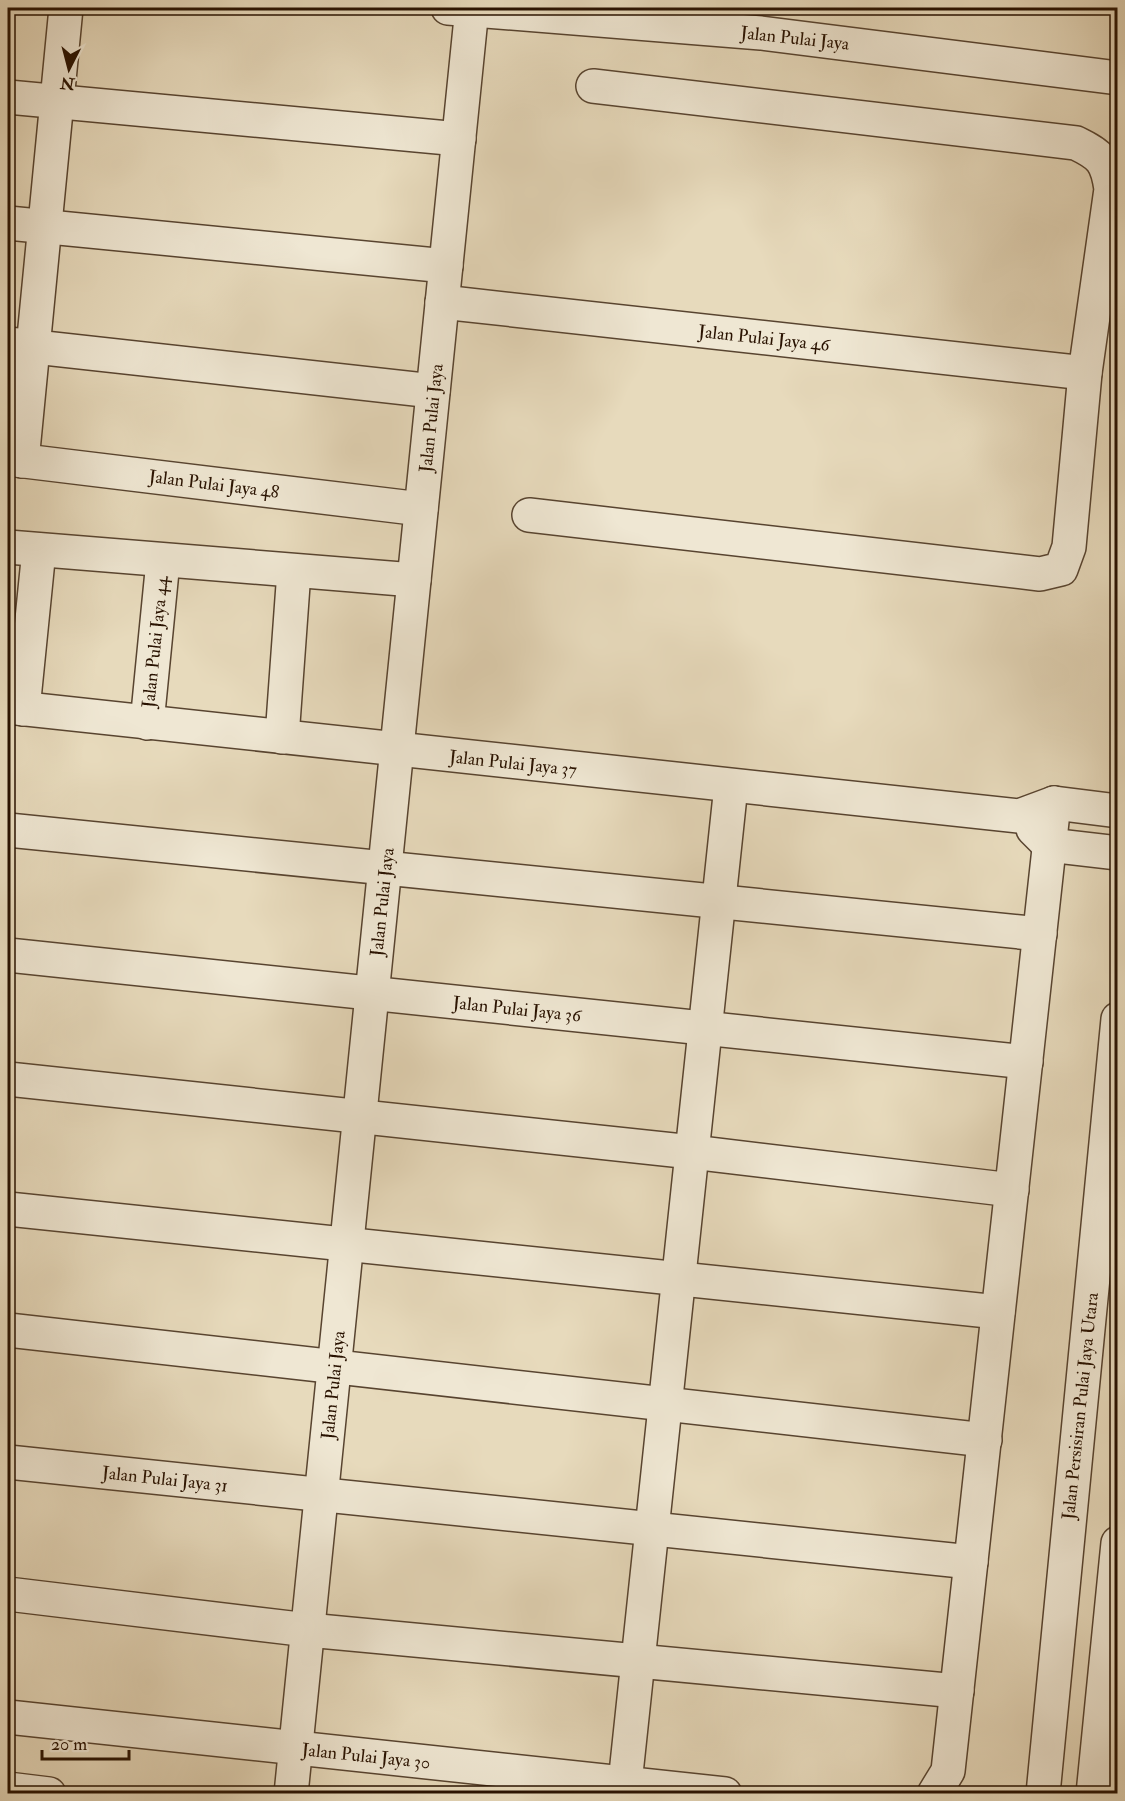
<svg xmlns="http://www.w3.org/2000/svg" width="1125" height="1801" font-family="'IM FELL Double Pica',serif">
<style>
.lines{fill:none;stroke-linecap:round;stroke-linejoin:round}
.minor-casing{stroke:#584430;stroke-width:36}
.minor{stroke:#efe7d3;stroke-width:33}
.labels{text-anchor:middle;stroke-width:6;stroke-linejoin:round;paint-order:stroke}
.street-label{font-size:18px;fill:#291201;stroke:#efe7d3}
</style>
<rect width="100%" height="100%" fill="#e7dabc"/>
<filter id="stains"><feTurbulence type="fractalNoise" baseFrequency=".00333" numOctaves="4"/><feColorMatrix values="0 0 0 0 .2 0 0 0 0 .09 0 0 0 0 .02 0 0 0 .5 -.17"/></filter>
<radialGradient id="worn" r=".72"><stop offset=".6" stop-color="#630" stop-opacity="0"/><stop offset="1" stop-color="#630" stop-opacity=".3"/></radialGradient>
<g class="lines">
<g class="minor-casing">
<g id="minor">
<polyline points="448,8 761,33 1118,78"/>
<polyline points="8,97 459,139"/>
<polyline points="8,223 446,266"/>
<polyline points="442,302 1085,373"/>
<polyline points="8,344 433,391"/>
<polyline points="8,459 421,509"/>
<polyline points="22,461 66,8"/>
<path d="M529,515L1040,574L1061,569L1069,547L1085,373L1111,189C1107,161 1101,155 1076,143L593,86"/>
<polyline points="8,547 414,580"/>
<polyline points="8,707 1019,816 1054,803 1118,811"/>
<polyline points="23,709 39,550"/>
<polyline points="147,723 163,561"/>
<polyline points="282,737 294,571"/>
<polyline points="1033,829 1049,845 1118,853"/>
<polyline points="8,830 1040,934"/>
<polyline points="8,955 1026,1062"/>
<polyline points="8,1079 692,1152 1012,1190"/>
<polyline points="8,1209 998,1312"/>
<polyline points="8,1330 985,1440"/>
<polyline points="8,1462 971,1562"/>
<polyline points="8,1594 308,1630 957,1691"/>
<polyline points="8,1717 725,1794"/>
<polyline points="625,1783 731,786"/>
<polyline points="8,1789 49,1794"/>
<polyline points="291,1794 472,8"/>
<polyline points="934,1794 948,1771 1054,803"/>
<polyline points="1043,1794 1118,1019"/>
<polyline points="1093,1794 1118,1543"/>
</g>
</g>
<use href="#minor" class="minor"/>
</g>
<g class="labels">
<g class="street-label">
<text transform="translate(795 38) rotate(6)" y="6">Jalan Pulai Jaya</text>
<text transform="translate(764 338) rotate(6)" y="6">Jalan Pulai Jaya 46</text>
<text transform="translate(431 418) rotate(-84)" y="6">Jalan Pulai Jaya</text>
<text transform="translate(214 484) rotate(7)" y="6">Jalan Pulai Jaya 48</text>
<text transform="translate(155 642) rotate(-84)" y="6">Jalan Pulai Jaya 44</text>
<text transform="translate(513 763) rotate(6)" y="6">Jalan Pulai Jaya 37</text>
<text transform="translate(382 902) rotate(-84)" y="6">Jalan Pulai Jaya</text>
<text transform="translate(517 1009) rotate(6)" y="6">Jalan Pulai Jaya 36</text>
<text transform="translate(333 1385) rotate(-84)" y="6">Jalan Pulai Jaya</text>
<text transform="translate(1080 1406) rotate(-84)" y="6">Jalan Persisiran Pulai Jaya Utara</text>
<text transform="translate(165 1479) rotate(6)" y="6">Jalan Pulai Jaya 31</text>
<text transform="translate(366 1756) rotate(6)" y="6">Jalan Pulai Jaya 30</text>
</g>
</g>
<rect width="1125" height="1801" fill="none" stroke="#e7dabc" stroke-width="30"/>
<rect x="9" y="9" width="1107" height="1783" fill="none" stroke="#291201" stroke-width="3"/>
<rect x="15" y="15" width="1095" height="1771" fill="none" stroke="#291201" stroke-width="1.5"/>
<g transform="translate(69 69) rotate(186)" stroke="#efe7d3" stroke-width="4.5" paint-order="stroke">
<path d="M0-4.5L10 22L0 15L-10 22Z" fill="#291201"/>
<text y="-9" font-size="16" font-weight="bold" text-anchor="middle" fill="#291201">N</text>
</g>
<path d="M42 1750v9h87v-9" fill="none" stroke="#291201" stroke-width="3"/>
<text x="51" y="1750" font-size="18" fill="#291201" stroke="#efe7d3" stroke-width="4.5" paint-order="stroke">20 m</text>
<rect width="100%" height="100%" filter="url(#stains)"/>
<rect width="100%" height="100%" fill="url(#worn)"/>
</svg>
